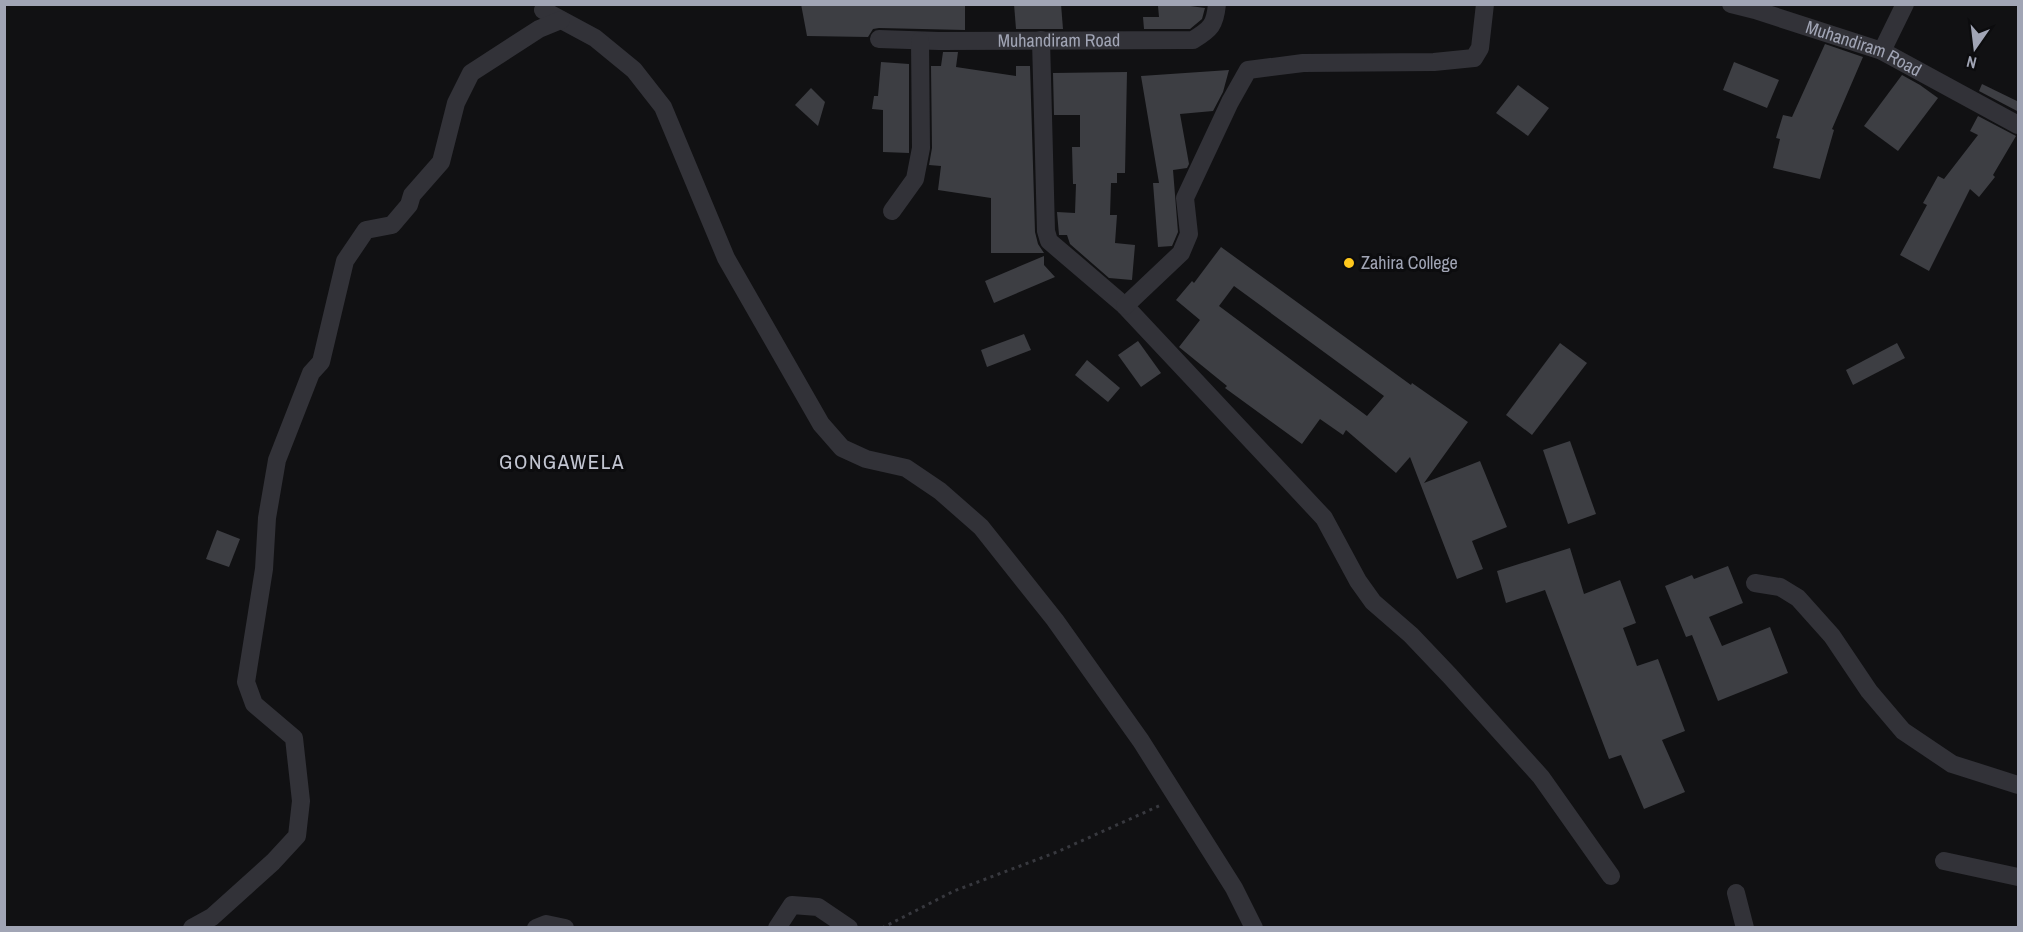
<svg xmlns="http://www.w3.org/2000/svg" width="2023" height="932" font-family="'Archivo Narrow',sans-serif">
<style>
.building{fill:#3d3e43;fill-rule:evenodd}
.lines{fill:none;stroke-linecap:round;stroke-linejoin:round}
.path{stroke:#38393f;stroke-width:3;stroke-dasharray:3 4.5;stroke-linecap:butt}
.minor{stroke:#323238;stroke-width:18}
.poi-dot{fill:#ffc81d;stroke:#0c0c0e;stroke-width:2}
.labels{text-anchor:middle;stroke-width:6;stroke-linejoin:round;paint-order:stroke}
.street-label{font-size:18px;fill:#a1a5b5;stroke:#0c0c0e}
.poi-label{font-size:18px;fill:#a1a5b5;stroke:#0c0c0e;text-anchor:start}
.quarter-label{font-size:21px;letter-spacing:1.5px;fill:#c2c5d1;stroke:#0c0c0e}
</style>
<rect width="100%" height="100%" fill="#111113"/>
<g class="building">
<polygon points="801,4 832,4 832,6 849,4 965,6 965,30 879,28 873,29 868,37 807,36"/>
<polygon points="1014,4 1061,4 1063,29 1016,29"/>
<polygon points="1183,5 1205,8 1202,19 1190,29 1144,29 1143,17 1159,17 1158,6"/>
<polygon points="1825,44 1863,57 1832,129 1834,130 1820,179 1773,168 1780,139 1776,138 1783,115 1792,117"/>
<polygon points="943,52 958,52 956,67 1016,76 1016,66 1030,66 1035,232 1038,244 1044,253 991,253 991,198 938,190 941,166 929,165 932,148 931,66 941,66"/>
<polygon points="881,62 909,64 909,153 883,152 883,110 872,109 874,96 878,96"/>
<polygon points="1734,62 1779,80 1767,108 1723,90"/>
<polygon points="1229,70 1223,92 1213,111 1180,114 1189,164 1187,168 1173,170 1178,232 1172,246 1158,247 1153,183 1159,183 1141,76"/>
<polygon points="1127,72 1125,173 1117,173 1117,183 1111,183 1110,215 1117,215 1115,243 1135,245 1132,280 1109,278 1070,244 1067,235 1059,235 1057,212 1075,213 1076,184 1073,184 1072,147 1080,147 1080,115 1054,115 1053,73"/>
<polygon points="1902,75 1920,85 1938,98 1898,151 1864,126"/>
<polygon points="1982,84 2019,102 2019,112 1979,91"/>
<polygon points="1518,85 1549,108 1528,136 1496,113"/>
<polygon points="811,88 825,102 818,126 795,105"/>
<polygon points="1978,116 2016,136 1993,175 1995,177 1979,197 1970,189 1929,271 1900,255 1927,205 1923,203 1938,176 1944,179 1978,135 1970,131"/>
<path d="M1221,247L1411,385L1412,383L1468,422L1424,483L1480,461L1507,527L1472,541L1483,569L1457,579L1410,457L1396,473L1346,430L1343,435L1320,419L1302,444L1225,388L1227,386L1179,347L1200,320L1176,300L1192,281L1194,283ZM1234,286L1384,396L1367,416L1219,306Z"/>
<polygon points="1044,256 1044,265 1055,277 994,303 985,281"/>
<polygon points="1024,334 1031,350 987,367 981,350"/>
<polygon points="1138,341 1161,373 1141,387 1118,355"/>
<polygon points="1560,343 1587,363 1532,435 1506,415"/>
<polygon points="1897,343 1905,358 1853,385 1846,370"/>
<polygon points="1087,360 1120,388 1108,402 1075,375"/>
<polygon points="1570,441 1596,514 1568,524 1543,450"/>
<polygon points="217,530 240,539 229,567 206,559"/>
<polygon points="1570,548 1584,594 1620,580 1636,623 1623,628 1637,666 1658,659 1685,731 1662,740 1685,792 1644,809 1621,755 1609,759 1545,590 1506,603 1497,571"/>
<polygon points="1728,566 1743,603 1709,617 1722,646 1770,627 1788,673 1718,701 1692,635 1686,637 1665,586 1692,575 1694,579"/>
</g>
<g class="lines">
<polyline class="path" points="882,928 954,891 1057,852 1161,805"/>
<g class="minor">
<path id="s1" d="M1731,4L1755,10L1882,51L2018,125"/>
<polyline points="543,10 595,38 634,70 663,107 726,258 821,424 842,448 866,459 906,468 940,491 981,527 1055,620 1141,741 1234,888 1254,928"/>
<path id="s2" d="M879,39L939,41L1193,40C1211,29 1215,25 1217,4"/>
<polyline points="1041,40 1046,231 1049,241 1125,306 1324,518 1358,581 1373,602 1411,635 1450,676 1541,777 1611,876"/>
<polyline points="1882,51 1905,4"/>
<polyline points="892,211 915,179 921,148 920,41"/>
<polyline points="1125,306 1181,253 1189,234 1185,198 1230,102 1248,70 1303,63 1434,62 1474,58 1480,48 1485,4"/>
<polyline points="1755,583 1780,587 1798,598 1832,636 1869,691 1903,731 1952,764 2018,785"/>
<polyline points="1944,861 2018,877"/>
<polyline points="1736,893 1745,928"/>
<polyline points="192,928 212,917 273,862 297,836 301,801 294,738 254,704 246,682 264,569 267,518 277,460 311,373 321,362 345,261 366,230 392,225 409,205 412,195 441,162 456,103 471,73 539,29 561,20"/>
<polyline points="536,928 546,924 565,928"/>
<polyline points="777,928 792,905 818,907 849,928"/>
</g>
</g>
<circle class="poi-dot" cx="1349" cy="263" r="6"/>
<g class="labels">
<g class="street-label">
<text dy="6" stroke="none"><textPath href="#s2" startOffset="180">Muhandiram Road</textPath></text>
<text dy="6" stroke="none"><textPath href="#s1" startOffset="140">Muhandiram Road</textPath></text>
</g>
<g class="poi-label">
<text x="1361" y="269">Zahira College</text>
</g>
<g class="quarter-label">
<text x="562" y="469">GONGAWELA</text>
</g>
</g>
<rect width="2023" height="932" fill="none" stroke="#a1a5b5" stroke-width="12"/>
<g transform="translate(1975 48) rotate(194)" stroke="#0c0c0e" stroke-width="4.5" paint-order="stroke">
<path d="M0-4.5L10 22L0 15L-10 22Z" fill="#a1a5b5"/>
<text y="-9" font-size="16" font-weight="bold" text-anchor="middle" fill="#a1a5b5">N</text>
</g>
</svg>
